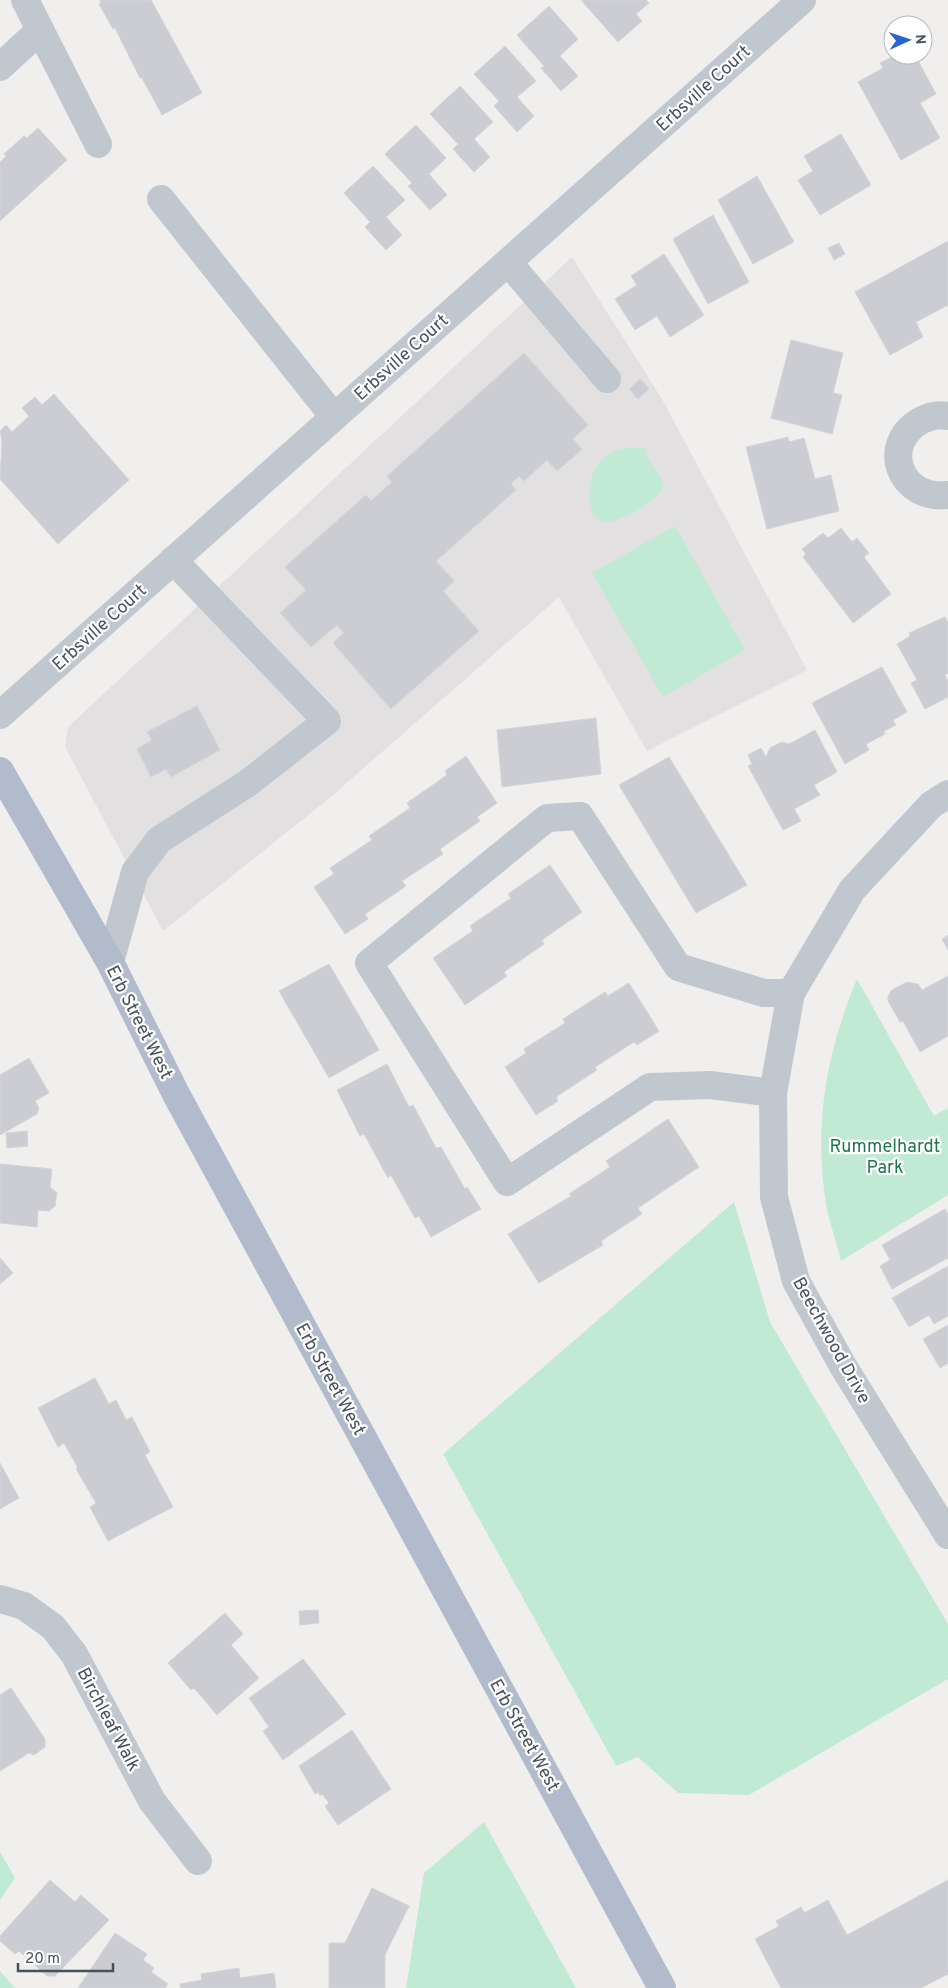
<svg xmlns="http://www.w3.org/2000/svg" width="948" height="1988" font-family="Overpass,sans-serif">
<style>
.education{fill:#e2e0e0}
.green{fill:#c1ead5}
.building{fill:#cccdd3;stroke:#d3d4d9}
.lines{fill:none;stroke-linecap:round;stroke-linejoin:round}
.minor{stroke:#c0c7cf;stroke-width:28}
.major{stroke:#b1bbcb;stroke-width:28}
.labels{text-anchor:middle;stroke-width:4.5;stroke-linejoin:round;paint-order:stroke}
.street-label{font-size:18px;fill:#48505a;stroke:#fff}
.park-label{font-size:18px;fill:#207452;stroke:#fff}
</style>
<rect width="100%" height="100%" fill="#f1efee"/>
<polygon class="education" points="572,257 662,399 807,670 647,751 559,597 326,801 163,931 65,747 68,727"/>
<g class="green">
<path d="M646,448C646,461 659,470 663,483C667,498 618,523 605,522C602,521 597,518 594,517C585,493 589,459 618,450C626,447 637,448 646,448Z"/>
<polygon points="675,526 745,650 663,697 592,573"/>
<path d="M857,979L934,1116L948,1108V1195L841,1261C837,1244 831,1227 827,1210C813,1127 825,1056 857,979Z"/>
<polygon points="734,1202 770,1322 948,1624 948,1679 749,1795 678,1793 638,1757 616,1766 443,1454"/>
<polygon points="484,1822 576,1988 406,1988 424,1873"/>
<polygon points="0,1852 15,1878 0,1900"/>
<polygon points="0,1971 15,1988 0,1988"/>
</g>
<g class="building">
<polygon points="100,0 151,0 202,93 162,115 142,78 140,78 115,28 113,29 99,4 101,3"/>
<polygon points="581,0 646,0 649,3 636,14 642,21 618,42"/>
<polygon points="549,6 578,39 560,56 578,76 561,91 541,68 544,66 517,35"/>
<polygon points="505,46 536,81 517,97 534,116 517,132 494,106 499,101 474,74"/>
<polygon points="896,55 915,55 936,94 920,103 940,138 901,160 858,82 883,68 880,63"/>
<polygon points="460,86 493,122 474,139 490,157 474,172 453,149 458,144 430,114"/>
<polygon points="416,125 446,158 429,174 447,195 430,210 408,186 412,183 385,154"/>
<polygon points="38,128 67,160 0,221 0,162 6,156 4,154 24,136 27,138"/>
<polygon points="841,134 871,185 820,215 798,180 813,171 804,156"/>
<polygon points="373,166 405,200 386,217 402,235 386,250 365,227 370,222 344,193"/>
<polygon points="757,176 794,242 753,264 718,200"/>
<polygon points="713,215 749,282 708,304 673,239"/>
<polygon points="948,241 948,305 916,322 923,337 890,355 855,292"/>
<polygon points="839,243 845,254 834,260 828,248"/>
<polygon points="664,254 704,315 670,337 657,316 635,330 615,299 637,285 631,276"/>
<polygon points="791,340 843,353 833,393 842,395 832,434 771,418"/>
<polygon points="524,353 588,425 573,439 582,449 557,471 547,460 524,481 519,476 511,484 516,490 436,561 454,581 443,591 479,631 391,709 333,643 344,633 337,625 311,647 280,613 306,590 285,567 366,495 371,501 392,482 387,476"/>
<polygon points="640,379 649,389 638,399 629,389"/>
<polygon points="54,394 129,480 58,544 0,479 2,441 0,431 6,425 12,432 29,416 22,408 35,397 42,405"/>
<polygon points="788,437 789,442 804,438 815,479 831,475 839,511 767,529 746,447"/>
<polygon points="841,528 852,542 857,538 869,553 864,557 891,594 853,623 803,557 806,554 802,549 823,533 828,538"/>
<polygon points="945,617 948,623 948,673 945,675 948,681 948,697 925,709 911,683 917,680 897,644 910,636 909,633"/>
<polygon points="882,667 907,712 893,720 896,725 884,731 885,734 866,744 869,750 845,764 812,703"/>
<polygon points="197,706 220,750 171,777 166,769 151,777 137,749 152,740 147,732"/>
<polygon points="596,718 601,774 502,787 497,730"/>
<polygon points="815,730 837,772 814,785 820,795 794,809 801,821 783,830 748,766 752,764 748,755 761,748 766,757 770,748 782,742 789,744"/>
<polygon points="466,756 497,803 477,817 480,821 440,849 443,854 402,881 406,886 365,914 368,919 345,934 314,887 334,874 330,868 372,840 369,836 410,808 407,803 447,775 445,771"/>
<polygon points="669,757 747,885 696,913 619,785"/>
<polygon points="550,865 582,912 542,940 544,944 504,972 507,976 465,1005 433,958 473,931 470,926 511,898 508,894"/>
<polygon points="948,935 948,950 942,939"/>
<polygon points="329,964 379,1050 329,1078 279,991"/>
<polygon points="948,976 948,1036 920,1052 903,1021 900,1022 888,1001 888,996 892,990 907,982 918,984 922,990"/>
<polygon points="629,983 659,1031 637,1045 634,1042 595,1067 597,1070 556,1097 558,1101 536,1115 505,1067 526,1053 524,1049 565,1023 563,1019 605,992 608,996"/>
<polygon points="29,1058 49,1093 35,1101 39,1108 37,1114 0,1135 0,1075"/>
<polygon points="387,1064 409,1107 413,1105 436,1148 441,1147 465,1189 467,1187 481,1209 431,1237 419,1216 415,1218 391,1175 388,1178 364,1134 360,1136 337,1090"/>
<polygon points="668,1119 699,1167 638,1208 642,1214 601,1241 603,1245 539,1283 508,1234 571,1196 569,1194 610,1167 606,1161"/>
<polygon points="27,1131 28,1146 7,1148 6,1133"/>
<polygon points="0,1164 52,1169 50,1187 57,1193 55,1206 49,1211 38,1210 37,1227 0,1223"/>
<polygon points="945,1209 948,1214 948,1258 892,1289 880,1266 890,1260 882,1245"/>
<polygon points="0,1258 13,1273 0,1284"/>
<polygon points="948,1266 948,1316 934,1324 929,1315 909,1327 892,1298"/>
<polygon points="948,1325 948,1363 940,1368 923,1339"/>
<polygon points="95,1378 109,1404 116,1400 126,1420 132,1417 150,1452 145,1455 173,1507 108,1541 90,1507 96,1503 76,1469 78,1468 64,1443 58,1447 38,1408"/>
<polygon points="0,1463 19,1498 0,1509"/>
<polygon points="318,1610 319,1623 300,1625 299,1611"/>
<polygon points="225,1613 243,1634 231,1645 259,1678 217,1715 194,1688 191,1690 168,1663"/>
<polygon points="303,1659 346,1714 283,1760 263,1731 269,1727 249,1698"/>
<polygon points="11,1688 45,1739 45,1747 34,1755 29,1753 0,1771 0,1695"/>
<polygon points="352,1730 391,1789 338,1825 325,1806 329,1803 322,1794 320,1796 318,1792 315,1794 299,1766"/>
<polygon points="50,1880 75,1902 81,1895 109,1920 55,1976 47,1976 19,1951 15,1954 0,1941 0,1936"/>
<polygon points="948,1880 948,1974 921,1988 781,1988 755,1939 779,1926 776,1921 801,1907 804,1913 828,1900 847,1935"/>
<polygon points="372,1888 409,1906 385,1955 385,1988 329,1988 329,1943 345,1943"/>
<polygon points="115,1933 147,1954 143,1960 154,1968 151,1972 168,1984 165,1988 78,1988"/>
<polygon points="239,1968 240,1978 274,1973 276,1988 181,1988 180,1984 202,1980 201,1974"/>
</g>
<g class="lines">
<g class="minor">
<polyline points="25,0 98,144"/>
<polyline points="0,67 40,30"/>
<polyline points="161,199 334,417"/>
<polyline points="508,262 607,379"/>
<path d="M948,416C939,414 930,416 922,420C878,444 900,501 948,495"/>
<polyline points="0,715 802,0"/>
<polyline points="948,794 931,805 852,890 791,993 773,1093 774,1197 796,1281 843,1366 948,1535"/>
<polyline points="110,962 135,872 159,840 248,783 327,721 173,560"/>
<polyline points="773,1093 710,1085 650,1087 507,1182 369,963 547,818 580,816 678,967 764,993 791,993"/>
<polyline points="0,1599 24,1606 53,1627 74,1654 152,1801 198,1861"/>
</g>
<polyline class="major" points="0,771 110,962 177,1096 662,1988"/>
</g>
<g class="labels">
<g class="street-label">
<text transform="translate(703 88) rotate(-42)" y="6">Erbsville Court</text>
<text transform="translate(401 357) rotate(-42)" y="6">Erbsville Court</text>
<text transform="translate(99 627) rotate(-42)" y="6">Erbsville Court</text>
<text transform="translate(140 1022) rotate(63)" y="6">Erb Street West</text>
<text transform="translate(832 1340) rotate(61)" y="6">Beechwood Drive</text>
<text transform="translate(331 1379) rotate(61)" y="6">Erb Street West</text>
<text transform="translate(109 1719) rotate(62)" y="6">Birchleaf Walk</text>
<text transform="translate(525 1735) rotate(61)" y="6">Erb Street West</text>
</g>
<g class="park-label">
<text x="885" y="1152">Rummelhardt<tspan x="885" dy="21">Park</tspan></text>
</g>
</g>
<g transform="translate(908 40) rotate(87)"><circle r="24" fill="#ffffff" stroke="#b6b9bd"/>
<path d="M0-4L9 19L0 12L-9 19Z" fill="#2b64cf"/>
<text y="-8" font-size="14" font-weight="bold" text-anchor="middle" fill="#48505a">N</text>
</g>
<path d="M18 1963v8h95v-8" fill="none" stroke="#48505a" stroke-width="2.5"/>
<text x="25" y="1963" font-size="15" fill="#48505a" stroke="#ffffff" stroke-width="4" paint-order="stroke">20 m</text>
</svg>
